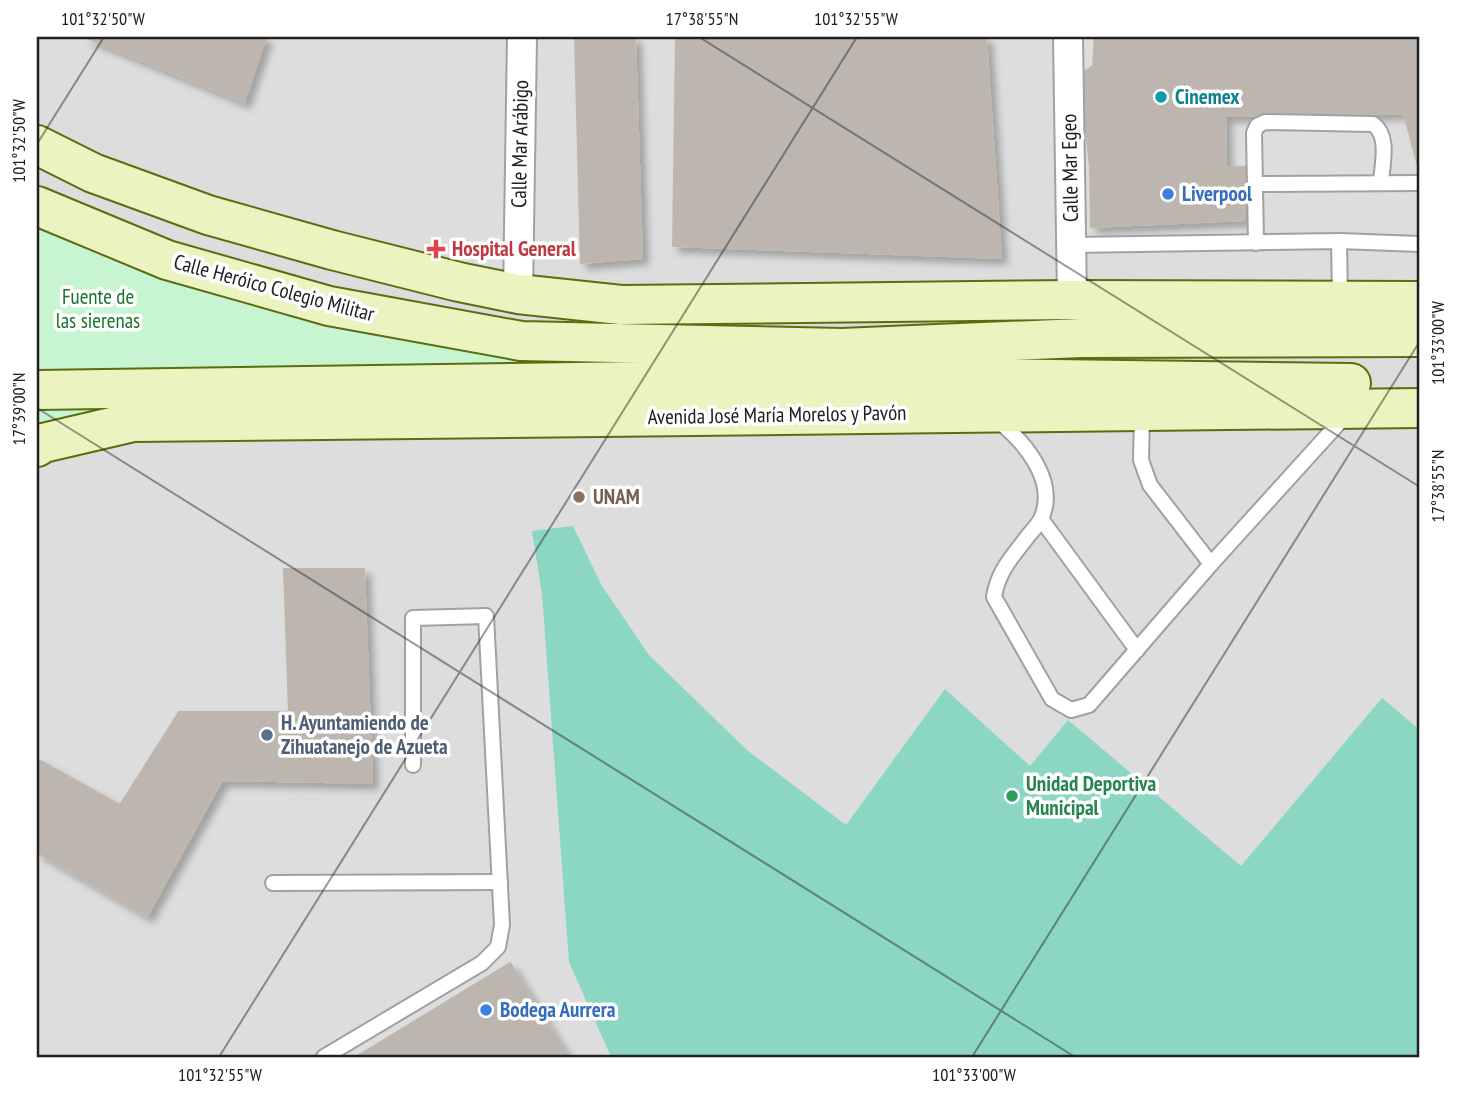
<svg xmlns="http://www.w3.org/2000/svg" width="1457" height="1094" font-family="'PT Sans Narrow',sans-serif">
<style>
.residential{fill:#ddd}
.park{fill:#c8f5d1}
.pitch{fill:#8cd7c3}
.building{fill:#bdb6b0;stroke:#c0b6aa;stroke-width:2;filter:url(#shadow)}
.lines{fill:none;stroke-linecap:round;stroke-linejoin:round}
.lane-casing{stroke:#a1a1a1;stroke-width:18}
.street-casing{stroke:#a1a1a1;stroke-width:32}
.secondary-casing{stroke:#586e0f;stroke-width:42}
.lane{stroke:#fff;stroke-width:14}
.street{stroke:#fff;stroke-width:28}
.secondary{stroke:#ebf4c0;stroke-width:38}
.ticks{fill:none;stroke:#202020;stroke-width:2;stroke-opacity:0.45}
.culture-dot{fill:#0f9aa8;stroke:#fff;stroke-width:2.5}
.shop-dot{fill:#3f7fe0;stroke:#fff;stroke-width:2.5}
.health-dot{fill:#e0444e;stroke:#fff;stroke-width:2.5}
.education-dot{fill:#8d6e63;stroke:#fff;stroke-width:2.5}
.service-dot{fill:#5c6f8a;stroke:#fff;stroke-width:2.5}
.leisure-dot{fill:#2e9e5b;stroke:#fff;stroke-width:2.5}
.labels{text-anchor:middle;stroke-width:7;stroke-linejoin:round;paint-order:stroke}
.culture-label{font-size:21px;font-weight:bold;fill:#0d838f;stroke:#fff;text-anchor:start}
.street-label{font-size:21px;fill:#202020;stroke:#fff}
.shop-label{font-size:21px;font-weight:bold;fill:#366cbe;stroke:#fff;text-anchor:start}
.health-label{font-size:21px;font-weight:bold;fill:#be3a42;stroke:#fff;text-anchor:start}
.park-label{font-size:21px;fill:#167529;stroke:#fff}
.education-label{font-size:21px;font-weight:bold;fill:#785e54;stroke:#fff;text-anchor:start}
.service-label{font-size:21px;font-weight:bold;fill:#4e5e75;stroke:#fff;text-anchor:start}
.leisure-label{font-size:21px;font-weight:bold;fill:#27864d;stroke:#fff;text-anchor:start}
.neatline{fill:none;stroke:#202020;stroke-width:2.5}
.ticks-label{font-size:18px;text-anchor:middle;fill:#202020}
</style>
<defs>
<filter id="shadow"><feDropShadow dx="6" dy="6" stdDeviation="3.5" flood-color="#0004"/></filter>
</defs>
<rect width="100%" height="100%" fill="#efede7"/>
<rect class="residential" x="37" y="37" width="1383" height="1020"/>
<g class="park">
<polygon points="37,217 534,350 535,365 37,372"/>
<polygon points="113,402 111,411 37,433 37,405"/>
</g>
<polygon class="pitch" points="573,526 602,586 649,655 747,750 846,825 945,689 1030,766 1068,720 1241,866 1382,698 1420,730 1420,1057 611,1057 569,962 542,594 532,531"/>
<g class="building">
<polygon points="85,37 266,37 244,102"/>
<polygon points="575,37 635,37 642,258 581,263"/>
<polygon points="676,37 986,37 1001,258 673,246"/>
<polygon points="1095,37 1420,37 1420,166 1418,166 1404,113 1225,116 1226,167 1090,167 1080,74 1093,66"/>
<polygon points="1090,167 1246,167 1244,220 1091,227"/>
<polygon points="284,569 364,569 372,783 222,780 147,916 37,852 37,759 120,805 179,712 289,712"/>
<polygon points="510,963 568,1057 356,1057"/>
</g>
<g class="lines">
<g class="lane-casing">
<g id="lane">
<polyline points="1256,184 1420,183"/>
<polyline points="1339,241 1340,299"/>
<path d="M1256,243L1254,133L1257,126L1265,122L1373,124C1390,136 1382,164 1381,183"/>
<polyline points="1071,245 1339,241 1420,244"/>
<polyline points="1142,413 1141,460 1150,485 1211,564"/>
<path d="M998,421C1026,443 1058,482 1041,519C1038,525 1032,531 1028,536C1012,557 998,571 994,597L1052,699L1071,710L1089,705L1211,564L1346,415"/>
<polyline points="1041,519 1137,650"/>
<polyline points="273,883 500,882"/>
<polyline points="324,1057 482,963 498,947 502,925 486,616 413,618 413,765"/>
</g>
</g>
<g class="street-casing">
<g id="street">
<polyline points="1068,37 1072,300"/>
<polyline points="518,294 522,37"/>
</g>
</g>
<g class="secondary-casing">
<g id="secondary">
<polyline points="37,145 93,173 208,215 332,250 459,282 518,294 621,305 1072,300 1420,301"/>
<polyline points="37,206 167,260 329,306 521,341 842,348 1081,338 1420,337"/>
<polyline points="37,390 915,377 1351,383"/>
<polyline points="37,447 43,443 133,422 1420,408"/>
</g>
</g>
<use href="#lane" class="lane"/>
<use href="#street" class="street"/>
<use href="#secondary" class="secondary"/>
</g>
<path class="ticks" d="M699,37L1420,487M37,144L104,37M37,408L1075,1057M219,1057L857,37M972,1057L1420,341"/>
<circle class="culture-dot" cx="1161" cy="97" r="7"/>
<g class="shop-dot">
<circle cx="1168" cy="194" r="7"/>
<circle cx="486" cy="1010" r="7"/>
</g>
<path class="health-dot" d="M432.5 238.5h7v7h7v7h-7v7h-7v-7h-7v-7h7z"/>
<circle class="education-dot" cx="579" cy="497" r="7"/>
<circle class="service-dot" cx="267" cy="735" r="7"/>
<circle class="leisure-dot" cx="1012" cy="796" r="7"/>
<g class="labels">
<g class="culture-label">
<text x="1175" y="104">Cinemex</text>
</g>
<g class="street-label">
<text transform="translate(520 144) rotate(-89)" y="7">Calle Mar Arábigo</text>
<text transform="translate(1070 168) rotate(-91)" y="7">Calle Mar Egeo</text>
<text transform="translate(274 288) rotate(15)" y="7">Calle Heróico Colegio Militar</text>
<text transform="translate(777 415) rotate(-1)" y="7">Avenida José María Morelos y Pavón</text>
</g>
<g class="shop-label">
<text x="1182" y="201">Liverpool</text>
<text x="500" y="1017">Bodega Aurrera</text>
</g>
<g class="health-label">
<text x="452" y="256">Hospital General</text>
</g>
<g class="park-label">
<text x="98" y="304">Fuente de<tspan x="98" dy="24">las sierenas</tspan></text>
</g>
<g class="education-label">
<text x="593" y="504">UNAM</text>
</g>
<g class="service-label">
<text x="281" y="730">H. Ayuntamiendo de<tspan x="281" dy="24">Zihuatanejo de Azueta</tspan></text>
</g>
<g class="leisure-label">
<text x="1026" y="791">Unidad Deportiva<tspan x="1026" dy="24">Municipal</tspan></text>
</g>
</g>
<rect width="1457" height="1094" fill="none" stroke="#ffffff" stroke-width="77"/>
<rect x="38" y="38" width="1380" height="1018" class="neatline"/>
<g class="ticks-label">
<text x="103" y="25">101°32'50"W</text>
<text x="702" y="25">17°38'55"N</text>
<text x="856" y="25">101°32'55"W</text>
<text transform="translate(19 141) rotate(-90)" y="6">101°32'50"W</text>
<text transform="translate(1438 343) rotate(-90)" y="6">101°33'00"W</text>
<text transform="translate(19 409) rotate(-90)" y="6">17°39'00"N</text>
<text transform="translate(1438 486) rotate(-90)" y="6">17°38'55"N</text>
<text x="220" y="1081">101°32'55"W</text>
<text x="974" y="1081">101°33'00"W</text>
</g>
</svg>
